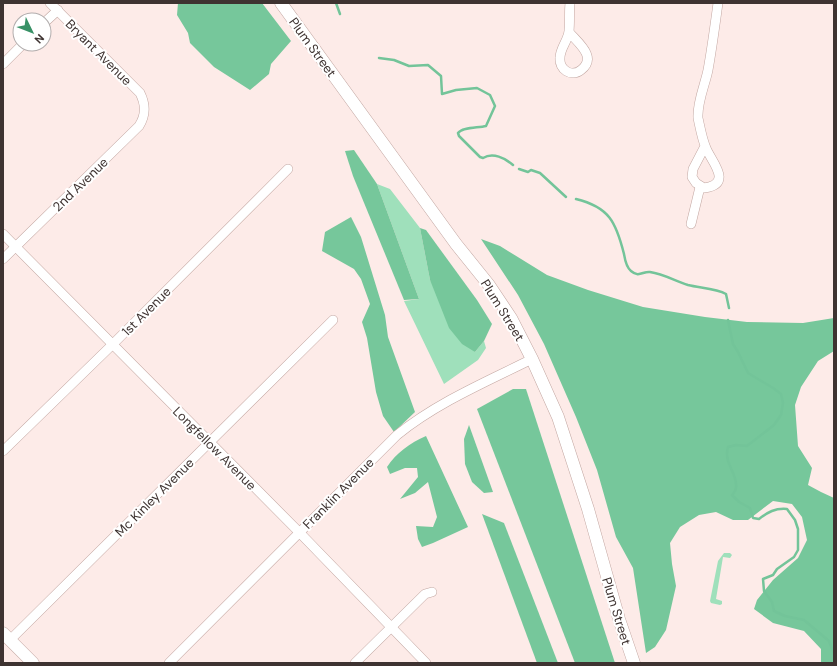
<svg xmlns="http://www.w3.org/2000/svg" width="837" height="666" font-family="'DM Sans',sans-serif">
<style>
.green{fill:#9fe0bb}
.forest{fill:#76c79b}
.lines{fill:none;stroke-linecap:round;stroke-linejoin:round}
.stream{stroke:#73c499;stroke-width:2.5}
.minor-casing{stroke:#c2a6a1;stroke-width:10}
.major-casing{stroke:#c2a6a1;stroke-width:13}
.minor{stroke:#fff;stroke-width:9}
.major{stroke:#fff;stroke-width:12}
.labels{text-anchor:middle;stroke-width:4;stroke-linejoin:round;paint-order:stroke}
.street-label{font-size:13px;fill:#3e3331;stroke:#fff}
</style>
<rect width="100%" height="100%" fill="#fdebe8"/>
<g class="green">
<polygon points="377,184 390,189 420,228 430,280 475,352 484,341 486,348 478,360 444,384 404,301 419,299"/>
<polygon points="724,553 730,553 732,555 730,558 723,557 716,599 722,601 722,604 720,605 711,603 710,601 718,561"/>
</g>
<g class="forest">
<polygon points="178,3 262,3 291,41 271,64 269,74 250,90 214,67 190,43 188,33 177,15"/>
<polygon points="354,150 377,184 419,299 404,300 353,176 345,151"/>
<polygon points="351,217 361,237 385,315 388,337 415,412 394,432 383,416 376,392 367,338 362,322 370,304 361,279 354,269 322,251 325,232"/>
<polygon points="420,228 426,230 477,300 492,324 484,341 475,352 462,344 449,328 430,280"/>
<polygon points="481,239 500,246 547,275 588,290 643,307 705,317 747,322 803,323 834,318 834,351 818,361 801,387 795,405 798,446 812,468 808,485 821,492 834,498 834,663 821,663 821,649 804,631 773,623 754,609 757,600 773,580 798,558 807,540 802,517 792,504 773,501 748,520 733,520 716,512 699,515 680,527 670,543 672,564 676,586 666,630 655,647 646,653 633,568 616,537 597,470 576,417 544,344 518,295"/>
<polygon points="513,389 526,389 615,663 575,663 477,409"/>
<polygon points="469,425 493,492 484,493 472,482 465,464 464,439"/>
<path d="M426,436L468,527L433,543L422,547L418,539L416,526L433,527L437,517L428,482L415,493L400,499L418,477L417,468H405L390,474L387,467C396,453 410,443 426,436Z"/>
<polygon points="482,514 504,523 558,663 537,663"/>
</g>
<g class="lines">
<g class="stream">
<polyline points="336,3 340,14"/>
<path d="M379,58L394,60L409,66L428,65L441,76L442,94L456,90L477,88L490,95L495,106L486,126C478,128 462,127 458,133L459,136L480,157L483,158C493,152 505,158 513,165"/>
<polyline points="519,169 528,172 531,170 540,173 566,197"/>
<path d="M576,199C609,207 616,222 624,254C625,260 626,267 631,271C639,278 643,271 650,272C664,274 675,281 688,285C700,288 716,288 726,294L729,308"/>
<path d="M728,320L733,344L738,352L748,373L773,388L781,394L783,403L781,415L774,425L747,446L736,445L728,447C723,463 738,474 736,487C736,489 734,493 732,495L739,502L750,508L753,518L759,519C768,512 775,508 787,509L795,520L798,529V550L794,557L777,569L773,575L763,579L764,591L772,602L774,611L785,616L804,620L829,641L834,654"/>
</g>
<g class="minor-casing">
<g id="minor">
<polyline points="44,23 58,10"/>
<path d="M569,32C577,42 598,57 581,70C571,78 559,69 560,58C560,48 568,41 569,31C570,22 569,12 570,3"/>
<polyline points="3,64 23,44"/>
<path d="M705,146L693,169L692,177L696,183L704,188C734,184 711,161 706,148C702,139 700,127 698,118C697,102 705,85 708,70C712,48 715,25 718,3"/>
<polyline points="691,224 700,187"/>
<polyline points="3,234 299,532 426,663"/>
<path d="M3,259L139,126C146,115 146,105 140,93L50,3"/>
<polyline points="3,451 112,345 288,169"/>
<polyline points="10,640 333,320"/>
<path d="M169,663L397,435C438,402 486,382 532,359"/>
<polyline points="355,663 425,594 432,592"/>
</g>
</g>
<g class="major-casing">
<g id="major">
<polyline points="281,3 456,244 489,285 511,318 532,359 558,417 588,509 619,619 634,663"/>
<polyline points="3,633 33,663"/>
</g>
</g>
<use href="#minor" class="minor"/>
<use href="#major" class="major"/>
</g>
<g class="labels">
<g class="street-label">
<text transform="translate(313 47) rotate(54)" y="5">Plum Street</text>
<text transform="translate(99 52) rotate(45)" y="5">Bryant Avenue</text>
<text transform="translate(80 184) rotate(-44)" y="5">2nd Avenue</text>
<text transform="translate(503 310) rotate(58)" y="5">Plum Street</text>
<text transform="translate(146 311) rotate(-45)" y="5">1st Avenue</text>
<text transform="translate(215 448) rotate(45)" y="5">Longfellow Avenue</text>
<text transform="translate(338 493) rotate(-45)" y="5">Franklin Avenue</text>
<text transform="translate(154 497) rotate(-45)" y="5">Mc Kinley Avenue</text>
<text transform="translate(617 611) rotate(73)" y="5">Plum Street</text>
</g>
</g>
<rect width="837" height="666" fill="none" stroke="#3e3331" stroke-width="8"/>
<g transform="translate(32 32) rotate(133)"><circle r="19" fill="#ffffff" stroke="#b2adad"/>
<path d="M0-3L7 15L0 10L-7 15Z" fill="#389166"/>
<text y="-6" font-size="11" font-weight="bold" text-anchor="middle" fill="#3e3331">N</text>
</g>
</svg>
